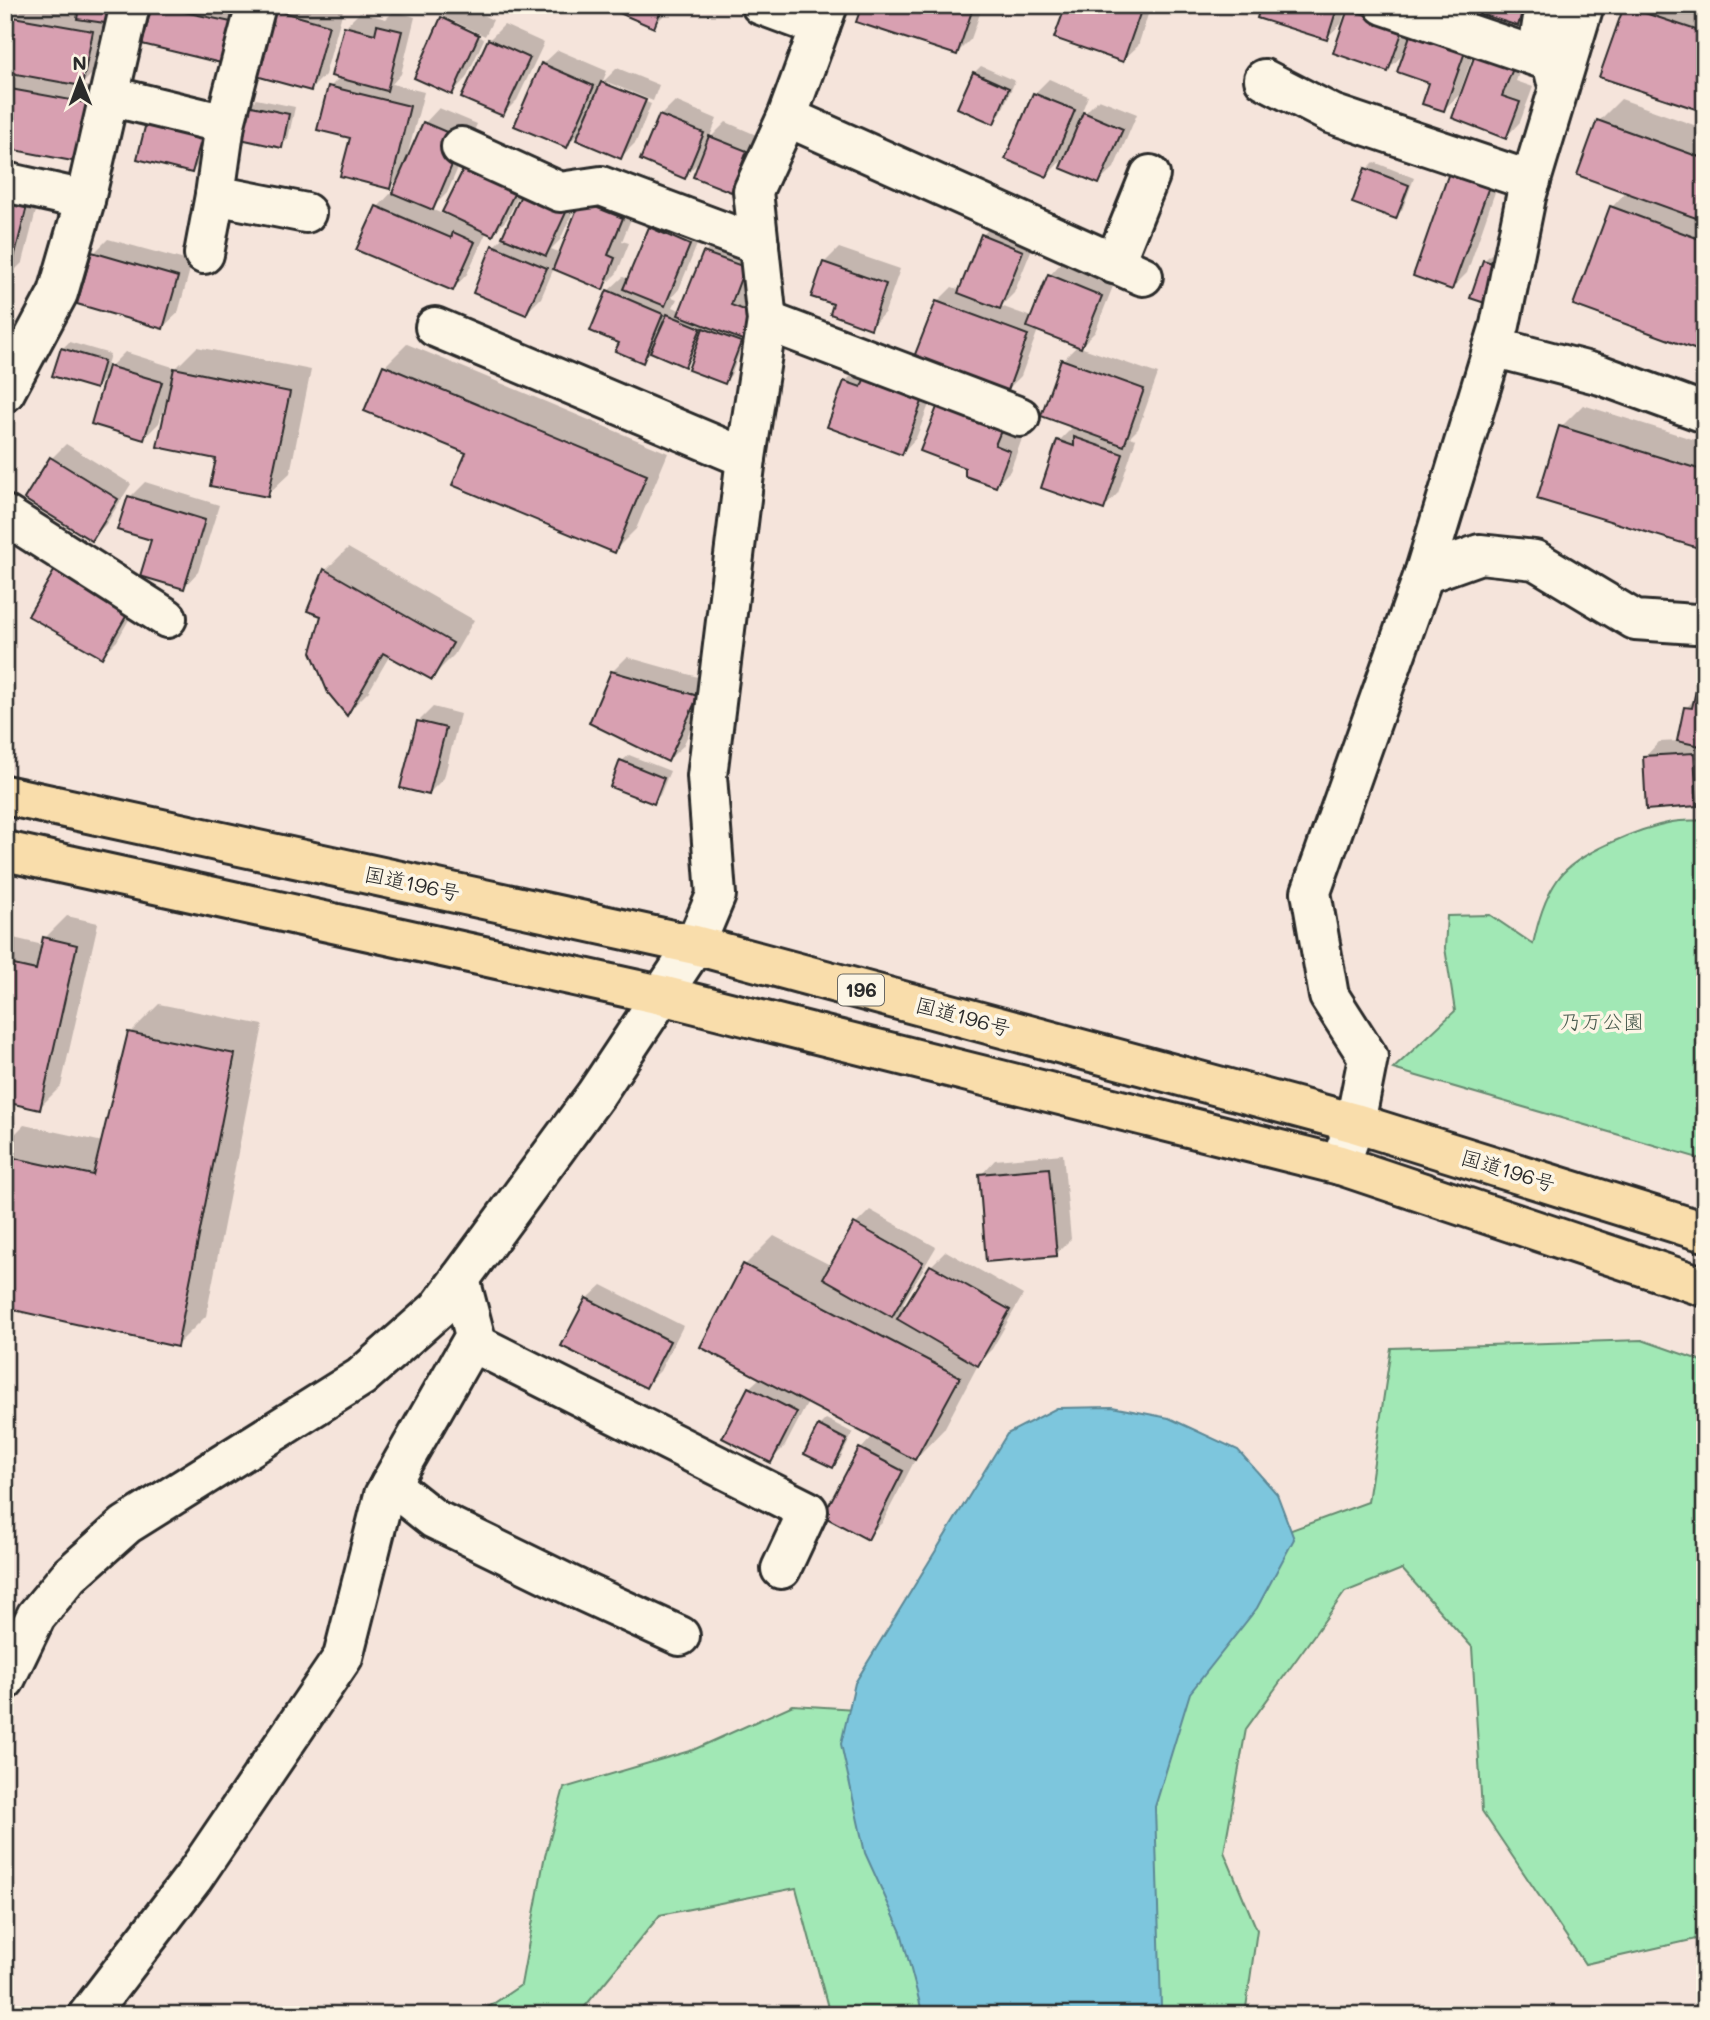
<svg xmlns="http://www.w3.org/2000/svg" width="1710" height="2020" font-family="Mali,'Klee One',sans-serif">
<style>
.green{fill:#a1e8b5;stroke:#668a70;stroke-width:2}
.water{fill:#7dc6dd;stroke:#5c8896;stroke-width:2}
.shadow{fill:#0003}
.building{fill:#d8a0b1;stroke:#2b2b2b;stroke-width:2}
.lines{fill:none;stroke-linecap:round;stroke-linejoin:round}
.minor-casing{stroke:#2b2b2b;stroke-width:44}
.highway-casing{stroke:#2b2b2b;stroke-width:44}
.minor{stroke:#fcf5e5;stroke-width:38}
.highway{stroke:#f9ddab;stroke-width:38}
.labels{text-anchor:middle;stroke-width:7;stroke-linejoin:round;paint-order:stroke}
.shield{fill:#fcf5e5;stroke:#6a6863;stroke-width:2}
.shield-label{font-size:19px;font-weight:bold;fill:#2b2b2b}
.street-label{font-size:21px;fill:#2b2b2b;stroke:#fcf5e5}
.park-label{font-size:21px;fill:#485a4e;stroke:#fcf5e5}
</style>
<rect width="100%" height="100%" fill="#f5e4db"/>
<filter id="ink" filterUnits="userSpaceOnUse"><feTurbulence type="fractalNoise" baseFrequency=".0143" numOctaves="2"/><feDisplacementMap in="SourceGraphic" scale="14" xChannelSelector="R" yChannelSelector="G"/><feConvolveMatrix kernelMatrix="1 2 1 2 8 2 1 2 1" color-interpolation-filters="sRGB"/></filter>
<g filter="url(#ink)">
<g class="green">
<path d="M1705,820V1160L1393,1069L1455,1011L1445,948L1447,916L1490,915L1533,944C1538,922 1544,899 1558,879C1576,853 1641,828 1672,822C1683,820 1694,821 1705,820Z"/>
<polygon points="1642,1340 1705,1362 1705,1937 1585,1964 1482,1811 1472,1647 1402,1569 1345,1592 1246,1729 1224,1852 1257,1930 1245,2015 830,2015 796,1888 660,1915 578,2015 477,2015 521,1985 544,1860 564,1788 693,1750 793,1705 934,1714 1215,1558 1368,1502 1391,1348"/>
</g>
<polygon class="water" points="1112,1407 1169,1418 1238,1450 1277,1494 1294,1539 1257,1608 1190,1693 1155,1807 1161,2006 1158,2015 923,2015 901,1932 865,1853 841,1744 855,1683 1007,1434 1057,1408"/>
<g class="shadow">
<polygon points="27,5 41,5 80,12 81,7 127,5 106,21 97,69 81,85 107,90 97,146 5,132 5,79 12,71 14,18"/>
<polygon points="154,5 245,5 235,46 221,61 145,43"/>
<polygon points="282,5 325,5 343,10 325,75 311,89 276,11"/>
<polygon points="456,5 461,5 493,20 485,36 447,18 447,22 484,39 466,78 452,93 443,18"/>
<polygon points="604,5 671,5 668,11 654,25"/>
<polygon points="863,5 983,5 971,39 957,53"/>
<polygon points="1067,5 1151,5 1138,46 1123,60"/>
<polygon points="1262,5 1347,5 1341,24 1326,38"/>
<polygon points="1354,5 1395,5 1417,12 1409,35 1428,17 1480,34 1459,95 1444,109 1431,82 1406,51 1388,70 1350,10"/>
<polygon points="1459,5 1533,5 1517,24"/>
<polygon points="1627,5 1705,5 1705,110 1625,7"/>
<polygon points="5,9 10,10 5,32"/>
<polygon points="394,11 415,17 401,74 392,84 424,92 407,157 409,158 425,123 439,108 477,124 447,193 431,209 454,219 456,216 530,173 507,219 493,234 487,231 467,274 453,289 359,249 378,207 392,192 394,193 403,174 389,187 352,137 330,87 340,77 345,27 360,12 386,19"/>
<polygon points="504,25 544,43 517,100 503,114 489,40"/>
<polygon points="1493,38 1527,51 1516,81 1533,87 1520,122 1506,137"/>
<polygon points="558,50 607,71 602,83 617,68 659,85 653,101 607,82 607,86 651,104 636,142 621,157 582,130 566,146 543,64"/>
<polygon points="981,66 1015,81 1000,115 993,122 974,73"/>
<polygon points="1049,79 1088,96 1079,119 1099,99 1137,114 1114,168 1099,182 1068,154 1047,175 1034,94"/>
<polygon points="256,99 295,107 288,139 281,146 249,106"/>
<polygon points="1621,99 1705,129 1705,351 1612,207 1627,191 1599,121"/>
<polygon points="675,101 717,119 709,139 726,122 761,137 745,175 730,190 702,159 684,177 660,116"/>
<polygon points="218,111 206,156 192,171 139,157"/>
<polygon points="1374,162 1414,178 1402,210 1396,217 1367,169"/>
<polygon points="1505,163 1467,273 1452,288 1454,165"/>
<polygon points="5,182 41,191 23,262 9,276"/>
<polygon points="582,191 560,240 551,249 561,253 582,202 637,204 622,241 629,243 617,273 602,288 554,268 541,298 526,313 494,246 505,235"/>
<polygon points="665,214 703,230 679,289 672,297 677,299 673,307 682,311 705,253 719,238 758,253 744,290 769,300 745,339 731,375 724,382 696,353 684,365 652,351 642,361 621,342 608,291 623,277 629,279 650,228"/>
<polygon points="997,220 1037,236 1014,293 1001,306 1031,317 1050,275 1064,260 1115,281 1095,332 1080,347 1158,374 1138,429 1130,437 1136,439 1118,493 1104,508 1059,441 1074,426 1063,360 1078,345 1038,330 1021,376 1006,391 937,302 952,287 961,290 983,235"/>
<polygon points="108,239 192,262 178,313 163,327 94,253"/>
<polygon points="839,248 900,269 885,312 871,327 835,303 824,263"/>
<polygon points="1491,254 1512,261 1493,304 1484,261"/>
<polygon points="69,342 110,354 105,372 125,352 176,368 197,347 311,370 290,473 267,495 218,458 167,398 159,423 144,438 108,375 96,387 62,349"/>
<polygon points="407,344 668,453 636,529 614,551 468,452 366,410 385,366"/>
<polygon points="860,367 937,384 916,438 902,453 845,382"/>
<polygon points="940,403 1023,436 1010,471 996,485 967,467"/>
<polygon points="1583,405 1705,443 1705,548 1561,427"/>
<polygon points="66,444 131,484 106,524 91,539 52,458"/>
<polygon points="145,482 219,505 198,572 184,587 130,497"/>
<polygon points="348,548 474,620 454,655 432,677 390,655 369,691 347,713 323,615 309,610 326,570"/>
<polygon points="70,557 141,598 117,641 102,656 31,615 55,572"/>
<polygon points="627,657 712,681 683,746 668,760 612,672"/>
<polygon points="1705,670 1705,795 1696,804 1645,757 1659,742 1679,741 1686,708 1696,698 1701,674"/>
<polygon points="433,707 460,714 444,778 429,793 418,722"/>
<polygon points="629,755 670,771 660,795 653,802 622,761"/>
<polygon points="67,916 98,923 61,1086 39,1108 5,1100 5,936 43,945 45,938"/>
<polygon points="159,1004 263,1025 206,1316 177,1345 5,1306 5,1144 24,1125 103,1142 130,1033"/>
<polygon points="1063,1154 1071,1239 1056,1254 981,1175 995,1160"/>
<polygon points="870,1210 936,1247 903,1303 907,1306 931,1266 946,1251 1023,1295 992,1349 980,1361 944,1429 916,1458 882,1523 867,1537 825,1516 861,1449 873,1436 808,1402 785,1446 770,1461 749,1388 761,1377 702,1346 745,1265 774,1236 832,1266 856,1224"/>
<polygon points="602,1285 683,1326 660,1371 645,1386 587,1299"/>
<polygon points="826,1419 853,1433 840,1459 833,1466 819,1426"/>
</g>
<g class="building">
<polygon points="57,5 115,5 112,24 77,19 79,8"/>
<polygon points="152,5 231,22 221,63 142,44"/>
<polygon points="196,5 240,5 238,15"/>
<polygon points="601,5 663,5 654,28"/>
<polygon points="862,5 965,5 973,8 957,55 856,22"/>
<polygon points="1066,5 1143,5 1123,62 1054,38"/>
<polygon points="1166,5 1192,5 1189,14"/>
<polygon points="1261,5 1338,5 1327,40 1257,18"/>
<polygon points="1453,5 1524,5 1518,26"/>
<polygon points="1624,6 1705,33 1705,112 1599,77"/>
<polygon points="1348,9 1404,27 1388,72 1333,53"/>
<polygon points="275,10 329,25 311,91 256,76"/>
<polygon points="13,17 93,31 82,86 5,72 5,58"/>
<polygon points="441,17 479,35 452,95 414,78"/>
<polygon points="377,25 402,31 387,91 331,76 344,26 375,34"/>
<polygon points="1412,30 1466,49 1444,111 1422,104 1429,83 1397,72"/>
<polygon points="488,39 530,58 503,116 461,98"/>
<polygon points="1476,52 1514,66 1502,96 1520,102 1506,139 1452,118"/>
<polygon points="541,63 594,86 567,148 514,126"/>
<polygon points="973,72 1009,88 994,124 957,108"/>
<polygon points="601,82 646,100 621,159 576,140"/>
<polygon points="328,86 410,106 390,189 340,176 350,138 317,130"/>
<polygon points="5,88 93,104 83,163 9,149 12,135 5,134"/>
<polygon points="1033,93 1075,110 1047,177 1005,159"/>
<polygon points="247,105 289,114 282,148 240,139"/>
<polygon points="149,111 205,126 192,173 137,159"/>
<polygon points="1083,112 1123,129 1099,184 1060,168"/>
<polygon points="659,115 704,133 685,179 640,160"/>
<polygon points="1597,120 1705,159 1705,193 1696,218 1577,175"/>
<polygon points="423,122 463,139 433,210 392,193"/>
<polygon points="709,136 747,151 731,192 693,177"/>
<polygon points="1452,164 1492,178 1452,290 1413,276"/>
<polygon points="465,166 517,188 493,236 442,212"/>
<polygon points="1365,168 1409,185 1396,219 1352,203"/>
<polygon points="525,186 569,206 546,256 502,237"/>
<polygon points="5,200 27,206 9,278 5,277"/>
<polygon points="580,201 623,218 608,255 615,258 603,290 553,269"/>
<polygon points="376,206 451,238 453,232 475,242 453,291 356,250"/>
<polygon points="1610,206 1705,241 1705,353 1573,305"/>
<polygon points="649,227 690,245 665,306 623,289"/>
<polygon points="981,234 1023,251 1000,309 958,293"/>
<polygon points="492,245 547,268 526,315 473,293"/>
<polygon points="92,252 178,277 163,329 77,304"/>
<polygon points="703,252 745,267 731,305 755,314 745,341 678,315"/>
<polygon points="1483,260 1507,268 1494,306 1470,298"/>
<polygon points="823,262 886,284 871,329 830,314 833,304 811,297"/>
<polygon points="1048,274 1102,296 1081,348 1027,327"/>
<polygon points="607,290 663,314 643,363 615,351 619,343 590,331"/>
<polygon points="936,301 1028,335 1007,393 914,357"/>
<polygon points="667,314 701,328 685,367 650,352"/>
<polygon points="703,328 741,342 725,384 688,370"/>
<polygon points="61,348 104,361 96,389 52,376"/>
<polygon points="1061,359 1144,389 1124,446 1041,416"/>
<polygon points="383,365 647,475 615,553 452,485 466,453 364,411"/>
<polygon points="108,366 162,382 144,440 91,424"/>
<polygon points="174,368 290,392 268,497 210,486 216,459 157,447"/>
<polygon points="865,377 923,399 902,455 827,427 844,381 861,387"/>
<polygon points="939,402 1003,426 995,445 1010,451 996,487 965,476 965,468 920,451"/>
<polygon points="1559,426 1705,471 1705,550 1537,499"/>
<polygon points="1074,437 1123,454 1104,510 1041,488 1057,440 1074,446"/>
<polygon points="50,457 118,499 92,541 24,499"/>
<polygon points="128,496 205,520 184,589 140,576 151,540 117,530"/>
<polygon points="324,569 453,643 432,680 383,653 347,716 328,693 311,652 321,616 307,611"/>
<polygon points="54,571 128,613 102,658 28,616"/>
<polygon points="611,671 698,696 668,762 589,723"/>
<polygon points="1700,673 1705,674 1705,747 1677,741 1684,707 1692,708"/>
<polygon points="417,721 446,728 429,795 400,788"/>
<polygon points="1694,753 1697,806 1646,810 1643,756"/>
<polygon points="620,760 664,778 654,804 610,787"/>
<polygon points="43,937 77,945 40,1110 5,1102 5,963 36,970"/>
<polygon points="128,1032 235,1054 177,1347 5,1308 5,1156 93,1175"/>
<polygon points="1049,1168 1057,1256 986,1262 979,1174"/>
<polygon points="854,1223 923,1262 892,1317 823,1278"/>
<polygon points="743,1264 960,1377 915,1460 700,1347"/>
<polygon points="930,1265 1010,1310 978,1366 897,1319"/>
<polygon points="586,1298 670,1341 646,1388 561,1346"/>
<polygon points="748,1387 797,1412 771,1463 722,1438"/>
<polygon points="818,1425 847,1440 833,1468 804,1454"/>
<polygon points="859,1448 903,1471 868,1540 823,1516"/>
</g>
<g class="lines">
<g class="minor-casing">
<g id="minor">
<polyline points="256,5 225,124 215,195 306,213"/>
<polyline points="761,5 820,27"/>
<polyline points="1384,5 1552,62"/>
<polyline points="1545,5 1539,43 1552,62 1556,79"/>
<polyline points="1264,79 1332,114 1531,181"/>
<polyline points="110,96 225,124"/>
<polyline points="787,117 1143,276"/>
<polyline points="461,147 560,192 601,186 759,245"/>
<polyline points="5,182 85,200"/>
<polyline points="204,254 215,195"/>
<polyline points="1114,264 1150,175"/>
<polyline points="767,321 1020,417"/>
<polyline points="435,327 746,458"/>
<polyline points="1493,347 1601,375 1705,413"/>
<polyline points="5,392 58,293 85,200 130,5"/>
<polyline points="5,515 167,618"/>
<polyline points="1424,574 1480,554 1535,560 1635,620 1695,624 1705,622"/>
<polyline points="1340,1165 1355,1123 1368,1057 1329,996 1311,892 1424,574 1500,325 1526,197 1584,5"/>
<polyline points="472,1342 808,1511 781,1569"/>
<polyline points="390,1484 434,1519 584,1592 680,1636"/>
<polyline points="5,1680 36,1616 70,1575 126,1525 361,1377 438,1309 596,1094 695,945 716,895 707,776 746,458 767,321 753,191 787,117 828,5"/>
<polyline points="88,2015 193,1878 343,1657 384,1495 475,1336 460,1279"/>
</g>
</g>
<g class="highway-casing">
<g id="highway">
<polyline points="5,795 695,945 1355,1123 1705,1232"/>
<polyline points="5,851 661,995 1340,1165 1705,1287"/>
</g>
</g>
<use href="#minor" class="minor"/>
<use href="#highway" class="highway"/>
</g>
</g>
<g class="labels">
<rect class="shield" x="838" y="974.5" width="46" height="31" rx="5"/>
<g class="shield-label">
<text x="861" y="997">196</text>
</g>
<g class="street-label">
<text transform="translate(412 884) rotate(12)" y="7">国道196号</text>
<text transform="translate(963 1017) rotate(15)" y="7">国道196号</text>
<text transform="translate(1508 1171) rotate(17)" y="7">国道196号</text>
</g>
<g class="park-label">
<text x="1602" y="1029">乃万公園</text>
</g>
</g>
<rect width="1710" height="2020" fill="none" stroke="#fcf5e5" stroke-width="28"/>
<rect x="14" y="14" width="1682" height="1992" fill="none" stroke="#2b2b2b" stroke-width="2.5" filter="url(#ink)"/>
<g transform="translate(80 80) rotate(359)" stroke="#fcf5e5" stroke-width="5" paint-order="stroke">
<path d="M0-5L12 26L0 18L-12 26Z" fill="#2b2b2b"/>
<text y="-10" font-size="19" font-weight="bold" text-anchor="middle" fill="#2b2b2b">N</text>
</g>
</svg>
